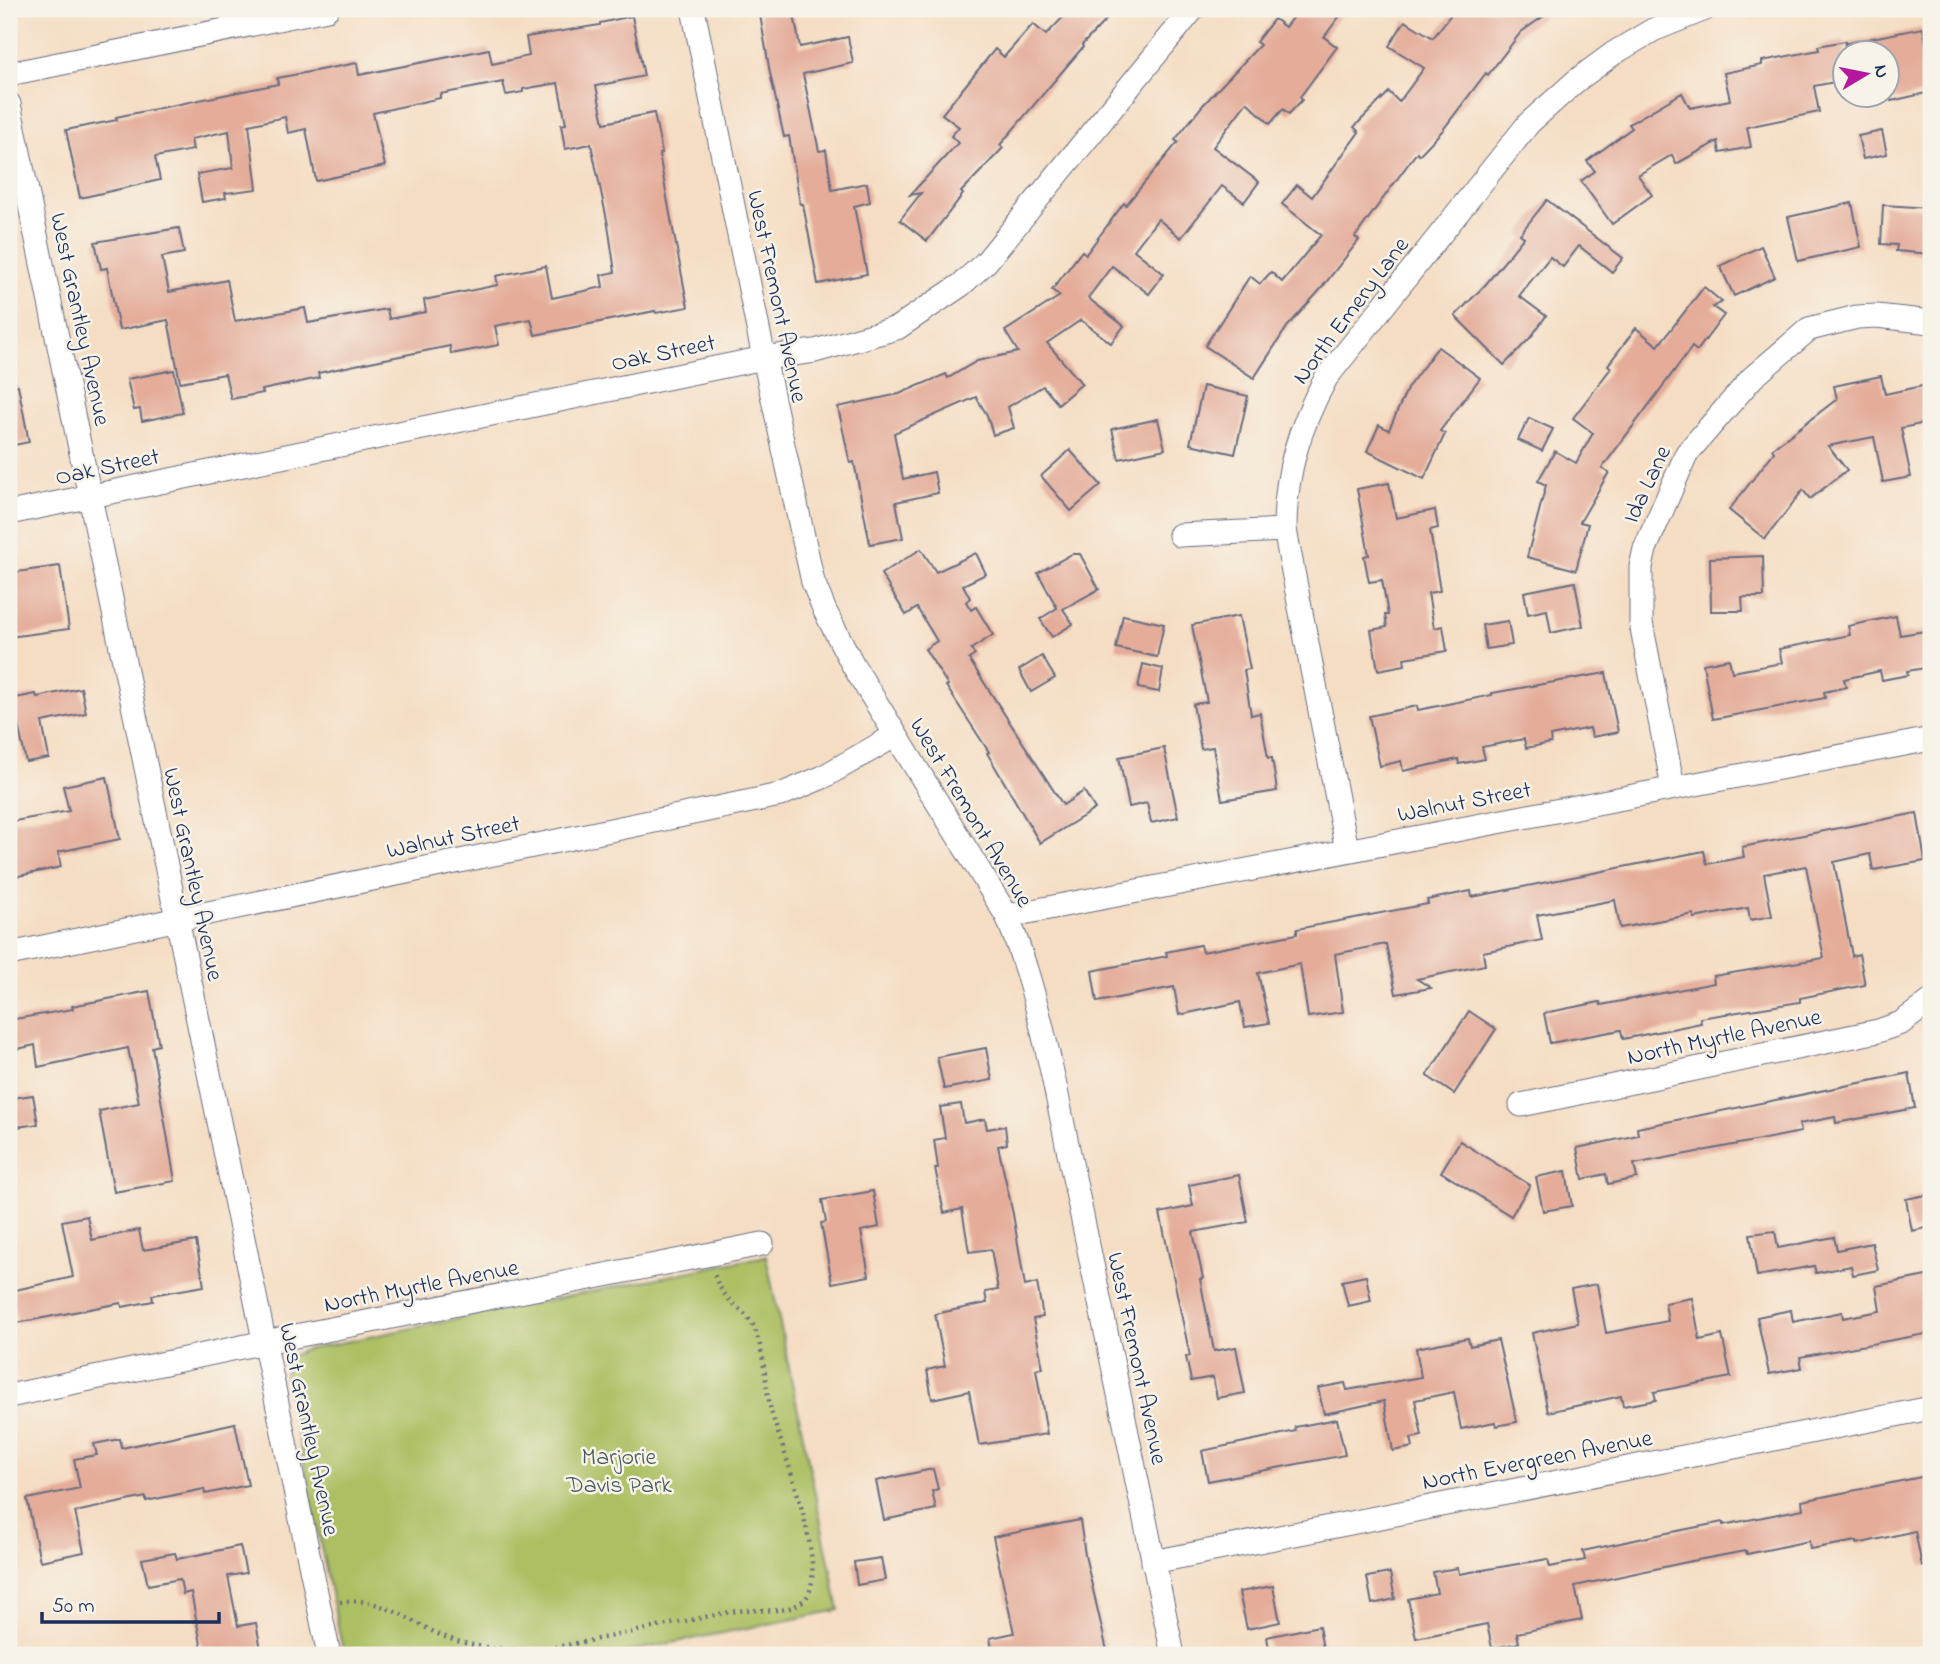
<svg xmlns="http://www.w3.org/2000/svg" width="1940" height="1664" font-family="'Indie Flower',sans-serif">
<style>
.green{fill:#acbf62;stroke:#647760;stroke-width:2}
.building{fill:#e4ac99}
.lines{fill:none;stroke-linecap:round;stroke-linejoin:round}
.street-casing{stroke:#676c81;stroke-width:25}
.path{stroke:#676c81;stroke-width:4.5;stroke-dasharray:2 5;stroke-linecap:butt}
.street{stroke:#fff;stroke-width:23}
.labels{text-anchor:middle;stroke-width:5;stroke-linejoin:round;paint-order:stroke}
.street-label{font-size:24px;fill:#1b2f5e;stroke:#f7f3e8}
.park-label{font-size:24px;fill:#465a5f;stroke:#f7f3e8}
</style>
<rect width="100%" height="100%" fill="#f7f3e8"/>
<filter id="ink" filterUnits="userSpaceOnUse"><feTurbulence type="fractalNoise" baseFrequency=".0143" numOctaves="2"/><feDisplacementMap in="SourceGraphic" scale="14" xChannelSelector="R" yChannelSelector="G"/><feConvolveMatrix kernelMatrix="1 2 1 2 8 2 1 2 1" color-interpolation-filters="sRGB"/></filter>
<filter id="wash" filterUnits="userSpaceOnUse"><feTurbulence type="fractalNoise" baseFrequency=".00686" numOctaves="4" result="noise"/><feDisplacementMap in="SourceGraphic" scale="28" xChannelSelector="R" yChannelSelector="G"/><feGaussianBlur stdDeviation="1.57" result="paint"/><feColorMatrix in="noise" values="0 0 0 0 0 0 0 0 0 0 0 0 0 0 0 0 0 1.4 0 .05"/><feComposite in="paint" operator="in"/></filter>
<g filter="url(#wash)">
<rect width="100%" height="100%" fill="#f5ddc3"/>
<polygon class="green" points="766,1256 839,1610 611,1655 344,1655 285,1375 287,1358 305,1350"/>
<g id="blocks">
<g class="building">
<polygon points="759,9 793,9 800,47 848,37 853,63 803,74 819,151 826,150 832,190 867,183 870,202 854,206 867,274 818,284 803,204 800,204 789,136 784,137 770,73"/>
<polygon points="1071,9 1116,9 1082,45 1083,47 1000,145 1003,148 961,192 963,194 927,241 900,220 921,193 910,195 958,143 951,136 959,127 942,114 995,49 1004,57 1033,24 1046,35"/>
<polygon points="1299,9 1345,9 1324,37 1337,47 1300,97 1302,100 1289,114 1283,109 1270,124 1247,102 1213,147 1259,182 1244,202 1222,186 1181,238 1158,219 1134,250 1164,274 1149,294 1112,266 1088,298 1124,326 1111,343 1081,320 1047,343 1082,384 1058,404 1043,386 1008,407 1014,428 993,435 987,415 976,397 894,433 903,479 934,472 938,493 896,502 903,538 870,544 854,462 850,463 838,407 899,394 946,374 948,378 977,361 1018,352 1005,331 1060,296 1052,290 1082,251 1086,254 1124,203 1126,205 1178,142 1175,140 1203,105 1260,45 1256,42 1274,19 1285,27"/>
<polygon points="1455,9 1554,9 1521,32 1488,75 1486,73 1442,131 1419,155 1417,152 1355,237 1359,240 1320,290 1287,327 1254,378 1205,346 1250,276 1260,284 1271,272 1282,282 1321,235 1282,204 1297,185 1312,197 1359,132 1354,127 1389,92 1399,102 1424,68 1389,46 1405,21 1433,38"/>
<polygon points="632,16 644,76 596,86 604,123 654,113 662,153 659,154 670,214 688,307 656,313 655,311 535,335 531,319 495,326 499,345 451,354 450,346 365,363 318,373 319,378 262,390 263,393 231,399 225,374 180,382 168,320 119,330 107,268 101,269 95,242 179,228 184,253 162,257 169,292 227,280 235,321 305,308 308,323 387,309 389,319 426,312 424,300 498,285 496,276 546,266 552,298 603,287 601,275 615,272 608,225 591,144 565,149 561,125 566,124 558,83 523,89 523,92 506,95 503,82 440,94 440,98 373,113 385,166 316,181 306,129 288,133 285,117 249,125 257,189 225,193 226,198 202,202 197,174 233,168 229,131 191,139 193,150 155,157 160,180 80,198 66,130 117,120 116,117 278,84 277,78 357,63 359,75 489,49 492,64 529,56 526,37 600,25 600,23"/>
<polygon points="1923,28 1931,69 1931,92 1891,101 1887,85 1887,52 1848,52 1847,43"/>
<polygon points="1845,41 1845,80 1814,86 1819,112 1747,127 1751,147 1720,153 1718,141 1676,164 1672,155 1638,175 1652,195 1612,224 1581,181 1595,171 1587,161 1632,128 1629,124 1682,93 1690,108 1730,100 1724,73 1762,65 1762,61 1819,50 1818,46"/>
<polygon points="1882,131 1887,154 1863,159 1858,136"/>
<polygon points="1547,200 1623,258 1612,272 1579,246 1563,267 1550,257 1519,296 1546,316 1531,337 1504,365 1455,316 1486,284 1524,237 1520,234"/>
<polygon points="1852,203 1861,247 1798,261 1788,217"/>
<polygon points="1883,205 1931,208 1931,254 1896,251 1897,245 1881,244"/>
<polygon points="1761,246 1775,277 1734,296 1720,266"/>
<polygon points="1704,287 1722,302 1713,307 1724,315 1697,351 1692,347 1602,468 1609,472 1580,522 1588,524 1576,570 1527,557 1546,485 1538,481 1555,451 1576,463 1593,433 1573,418 1611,368 1608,365 1636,328 1658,346"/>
<polygon points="1438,347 1480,378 1440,431 1445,434 1424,479 1367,451 1379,425 1389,430 1408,387"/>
<polygon points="174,370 183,413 142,421 140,409 134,410 127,379"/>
<polygon points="1881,376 1885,394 1931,384 1931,422 1901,428 1911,477 1883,482 1874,437 1828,446 1847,470 1810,499 1803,490 1765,539 1729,510 1774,452 1772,449 1837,399 1834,386"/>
<polygon points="18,385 29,442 9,446 9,386"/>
<polygon points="1203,386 1248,396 1235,454 1190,444"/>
<polygon points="1529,418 1553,429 1542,451 1518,440"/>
<polygon points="1158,419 1165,449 1119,459 1112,429"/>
<polygon points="1070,450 1101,485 1071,511 1041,476"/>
<polygon points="1389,483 1396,518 1435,510 1438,528 1430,530 1440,591 1428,593 1434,628 1443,626 1447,651 1404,658 1405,665 1378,670 1371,630 1387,627 1385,615 1388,615 1382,580 1369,582 1364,556 1369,555 1357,489"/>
<polygon points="921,549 936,572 976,553 986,574 963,585 970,598 966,602 971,610 976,607 993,635 971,649 975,655 969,659 1063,805 1084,791 1095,809 1040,843 987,753 989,752 946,686 948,685 925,649 937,641 917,608 906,615 881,574"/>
<polygon points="1072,554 1080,554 1099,589 1063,609 1073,624 1052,637 1040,619 1057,608 1038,573"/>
<polygon points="1763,556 1764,597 1742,597 1743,611 1711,611 1710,558"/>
<polygon points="60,566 69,629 9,637 9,573"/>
<polygon points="1575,582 1583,626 1551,633 1547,610 1528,614 1524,592"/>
<polygon points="1123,615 1164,624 1157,657 1116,648"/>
<polygon points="1239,616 1250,669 1244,670 1251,715 1260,713 1268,758 1272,758 1277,791 1222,800 1213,747 1201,749 1193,704 1207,702 1192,625"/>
<polygon points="1896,616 1900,635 1931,630 1931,667 1907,671 1908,675 1882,680 1880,671 1844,679 1846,687 1824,692 1825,698 1713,719 1703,664 1729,659 1732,672 1782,663 1779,649 1850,635 1848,626"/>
<polygon points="1508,621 1512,645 1486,649 1482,625"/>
<polygon points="1042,656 1055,678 1031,692 1019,670"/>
<polygon points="1143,664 1163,669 1159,692 1138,688"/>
<polygon points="1606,673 1618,732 1592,737 1590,728 1550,736 1551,743 1526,748 1524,739 1482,747 1485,759 1459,764 1458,759 1403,771 1401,761 1380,766 1369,716 1417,706 1418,710 1492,695 1492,693"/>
<polygon points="81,688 86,713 42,722 49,758 26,762 18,724 15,724 10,699 36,694 37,697"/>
<polygon points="1164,748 1178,817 1151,823 1147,803 1129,807 1119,757"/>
<polygon points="107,777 120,839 58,852 61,867 9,878 9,822 69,811 63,786"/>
<polygon points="1917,813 1925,861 1873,870 1870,854 1834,862 1852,956 1859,954 1865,985 1800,998 1800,1002 1700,1018 1701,1023 1623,1039 1621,1030 1550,1043 1544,1013 1600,1002 1601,1005 1714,983 1713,976 1824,958 1806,866 1764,874 1772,916 1750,920 1748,908 1694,918 1694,914 1620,928 1615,900 1537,915 1542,940 1483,952 1485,965 1417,979 1431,988 1396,994 1386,944 1335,954 1343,1012 1308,1017 1300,964 1258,973 1269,1023 1245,1027 1240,1002 1179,1015 1174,987 1097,1002 1092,971 1167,956 1166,952 1200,945 1202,952 1297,934 1297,929 1428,904 1427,900 1471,891 1472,897 1704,851 1707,864 1744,857 1742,847"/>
<polygon points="149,991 159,1045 152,1047 175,1181 114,1192 99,1111 139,1103 128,1048 38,1067 35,1045 9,1051 9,1020 73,1009 72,1006"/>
<polygon points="1469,1011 1496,1029 1454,1094 1427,1076"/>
<polygon points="986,1048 992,1080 944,1089 937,1057"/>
<polygon points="1909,1073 1915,1108 1836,1123 1835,1117 1799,1124 1801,1132 1634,1164 1637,1178 1608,1184 1606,1174 1583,1179 1577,1148 1638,1135 1637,1128"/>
<polygon points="33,1095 38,1124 17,1127 12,1098"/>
<polygon points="961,1104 964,1123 985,1119 987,1129 1005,1126 1007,1144 998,1146 1013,1214 1025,1286 1037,1283 1043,1317 1033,1319 1043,1368 1036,1369 1047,1434 979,1445 969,1391 932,1399 927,1370 945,1366 935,1314 987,1303 985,1292 998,1290 991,1249 969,1252 962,1209 944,1213 935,1168 938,1168 934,1140 945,1138 940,1107"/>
<polygon points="1460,1141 1530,1185 1511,1216 1441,1172"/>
<polygon points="1566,1171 1572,1206 1543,1211 1536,1177"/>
<polygon points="1239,1175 1248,1222 1193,1232 1203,1278 1200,1279 1214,1351 1236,1347 1245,1393 1217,1398 1213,1377 1191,1381 1186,1357 1190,1356 1160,1213 1193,1206 1189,1185"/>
<polygon points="873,1191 879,1227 861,1231 869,1276 832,1283 821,1223 826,1222 822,1200"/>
<polygon points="1931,1194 1931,1227 1912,1231 1906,1199"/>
<polygon points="87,1216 92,1240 139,1230 143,1250 196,1241 204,1286 152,1295 153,1301 122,1307 121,1303 17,1323 11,1291 73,1277 62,1221"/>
<polygon points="1775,1231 1778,1248 1834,1237 1837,1250 1872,1243 1878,1270 1853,1275 1851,1266 1816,1273 1814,1266 1757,1276 1750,1234"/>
<polygon points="1931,1275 1931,1333 1800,1357 1802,1368 1769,1374 1757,1317 1791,1310 1793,1322 1842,1312 1843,1318 1880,1311 1876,1286"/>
<polygon points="1366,1276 1371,1301 1348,1306 1342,1281"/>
<polygon points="1597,1284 1606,1333 1668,1321 1665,1303 1692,1298 1700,1340 1722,1335 1731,1377 1654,1392 1656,1400 1623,1406 1621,1396 1548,1412 1532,1333 1578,1323 1571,1289"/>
<polygon points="1468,1338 1470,1346 1498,1340 1517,1422 1496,1426 1495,1422 1461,1429 1454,1392 1415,1400 1422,1436 1411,1438 1413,1447 1393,1451 1384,1401 1324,1414 1318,1388 1345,1383 1347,1390 1421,1377 1416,1348"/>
<polygon points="1337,1419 1345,1455 1208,1481 1202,1451 1296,1431 1295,1427"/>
<polygon points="235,1423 248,1485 205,1494 204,1489 146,1501 146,1497 75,1512 84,1552 40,1561 27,1499 80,1488 74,1459 97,1455 94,1444 120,1439 122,1448"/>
<polygon points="933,1469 938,1489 932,1491 936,1509 884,1520 876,1481"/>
<polygon points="1931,1475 1931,1565 1922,1566 1915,1531 1857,1544 1857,1541 1810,1549 1809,1541 1747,1554 1746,1551 1692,1561 1575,1586 1582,1620 1517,1633 1519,1643 1492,1648 1487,1624 1416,1638 1408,1599 1437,1593 1433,1572 1458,1568 1459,1574 1548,1559 1550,1567 1585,1560 1583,1551 1667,1533 1723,1522 1723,1525 1803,1509 1802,1501"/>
<polygon points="1080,1520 1085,1555 1108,1655 993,1655 990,1638 1014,1633 993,1537"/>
<polygon points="240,1546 246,1573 228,1576 238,1626 256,1623 261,1649 229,1655 203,1655 191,1592 183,1594 180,1579 148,1585 142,1559 175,1553 177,1559"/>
<polygon points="881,1558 885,1580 857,1585 854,1562"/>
<polygon points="1390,1573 1395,1599 1372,1604 1367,1577"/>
<polygon points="1273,1586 1280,1622 1247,1629 1239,1592"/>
<polygon points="1319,1626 1324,1655 1270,1655 1267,1637"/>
</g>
</g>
</g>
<g filter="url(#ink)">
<use href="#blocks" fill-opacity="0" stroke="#676c81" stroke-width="2"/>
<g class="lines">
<g class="street-casing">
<g id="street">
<path d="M693,9L764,358L813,582L825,611L853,665L1007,916C1029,970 1042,1025 1054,1081L1173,1655"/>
<polyline points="9,74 327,9"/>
<polyline points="9,104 329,1655"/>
<polyline points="9,513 764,358 815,351 897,328 961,285 986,262 1193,9"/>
<polyline points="1180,535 1285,530"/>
<polyline points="1673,787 1641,623 1641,567 1645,549 1687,453 1752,378 1809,329 1857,317 1877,316 1931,322"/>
<path d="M1347,850L1285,530C1285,472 1299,428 1326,378L1529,123L1576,81L1614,53L1653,30L1705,9"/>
<polyline points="1007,916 1931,739"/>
<polyline points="9,954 780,795 823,777 896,735"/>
<polyline points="1521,1105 1878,1031 1901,1023 1931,1001"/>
<polyline points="9,1396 265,1342 762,1244"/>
<polyline points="1153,1562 1931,1408"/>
</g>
</g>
<path class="path" d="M340,1602C380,1595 409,1622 443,1636C477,1650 515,1651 551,1648C594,1640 638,1631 681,1622C703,1618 727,1611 749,1610C769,1610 789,1614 805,1599C831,1572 781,1446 771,1411C765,1385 765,1357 756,1332C748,1308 723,1305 714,1273"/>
<use href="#street" class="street"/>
</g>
</g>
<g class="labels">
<g class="street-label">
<text transform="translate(778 296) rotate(78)" y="8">West Fremont Avenue</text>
<text transform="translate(1350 310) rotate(-53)" y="8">North Emery Lane</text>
<text transform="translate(81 319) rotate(78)" y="8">West Grantley Avenue</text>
<text transform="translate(663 352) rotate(-12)" y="8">Oak Street</text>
<text transform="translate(107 466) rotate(-12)" y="8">Oak Street</text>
<text transform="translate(1646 484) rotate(-65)" y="8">Ida Lane</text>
<text transform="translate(1464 801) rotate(-11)" y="8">Walnut Street</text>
<text transform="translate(972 812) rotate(59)" y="8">West Fremont Avenue</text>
<text transform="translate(453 836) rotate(-12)" y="8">Walnut Street</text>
<text transform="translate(194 874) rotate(78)" y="8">West Grantley Avenue</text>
<text transform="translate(1724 1036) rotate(-12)" y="8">North Myrtle Avenue</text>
<text transform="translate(421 1285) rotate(-11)" y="8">North Myrtle Avenue</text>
<text transform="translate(1138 1358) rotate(78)" y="8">West Fremont Avenue</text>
<text transform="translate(310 1429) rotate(78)" y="8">West Grantley Avenue</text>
<text transform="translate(1537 1459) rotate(-11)" y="8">North Evergreen Avenue</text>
</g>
<g class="park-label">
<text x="619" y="1464">Marjorie<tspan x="619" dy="28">Davis Park</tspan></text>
</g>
</g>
<rect width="1940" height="1664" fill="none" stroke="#f7f3e8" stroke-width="35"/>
<g transform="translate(1866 74) rotate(80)"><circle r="33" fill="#f7f3e8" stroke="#9fa5b1" stroke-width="2"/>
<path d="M0-5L12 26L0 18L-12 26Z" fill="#b5179e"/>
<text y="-10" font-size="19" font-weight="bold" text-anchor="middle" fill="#1b2f5e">N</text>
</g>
<path d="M42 1612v10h177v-10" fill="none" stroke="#1b2f5e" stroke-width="3.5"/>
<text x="52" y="1612" font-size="21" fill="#1b2f5e" stroke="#f7f3e8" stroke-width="5" paint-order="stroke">50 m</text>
</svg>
